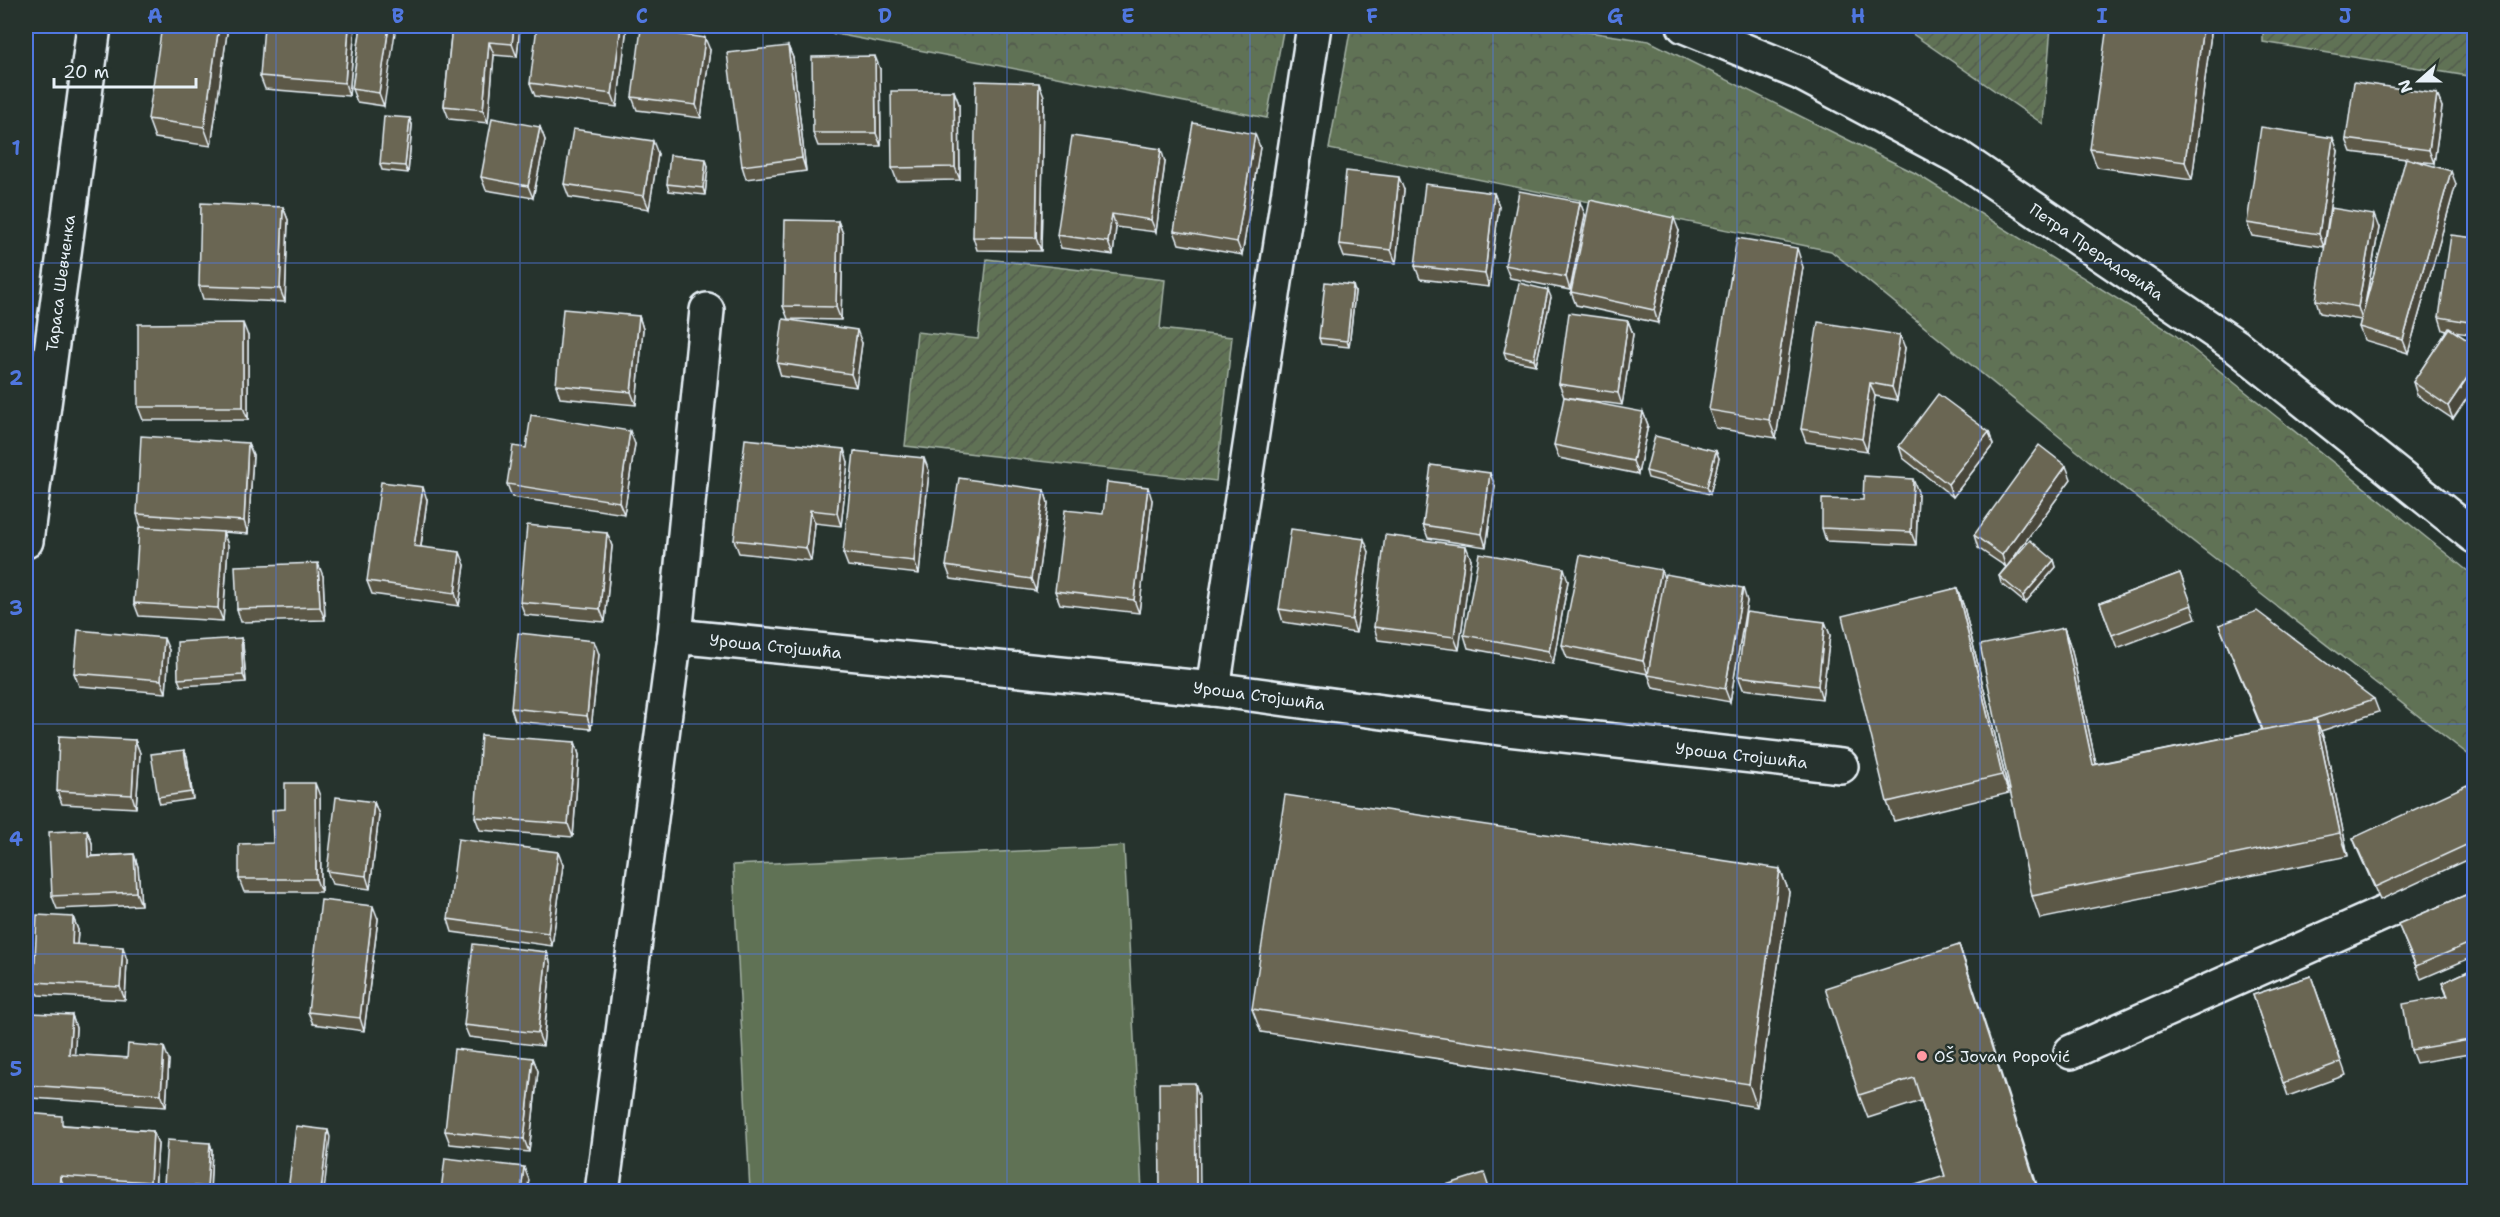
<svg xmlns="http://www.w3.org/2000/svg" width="2500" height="1217" font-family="'Shantell Sans',sans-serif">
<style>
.forest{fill:url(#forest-crowns);stroke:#a4b2a6;stroke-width:1.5}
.garden{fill:url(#garden-furrows);stroke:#a4b2a6;stroke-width:1.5}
.pitch{fill:#617254;stroke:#a4b2a6;stroke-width:1.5}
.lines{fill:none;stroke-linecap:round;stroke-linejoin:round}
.minor-casing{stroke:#e8f1f8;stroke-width:38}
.minor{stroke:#26332d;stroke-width:33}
.wall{fill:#5b5847;stroke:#e8f1f8;stroke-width:1.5}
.shaded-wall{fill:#4a473a;stroke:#e8f1f8;stroke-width:1.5}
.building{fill:#6a6653;stroke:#e8f1f8;stroke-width:1.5}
.grid{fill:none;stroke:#5077e0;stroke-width:1.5;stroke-opacity:0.55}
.poi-dot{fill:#ff9aa2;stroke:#26332d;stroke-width:2}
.labels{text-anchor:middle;stroke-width:5;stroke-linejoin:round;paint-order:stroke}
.street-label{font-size:16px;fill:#e8f1f8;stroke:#26332d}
.poi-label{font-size:16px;fill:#e8f1f8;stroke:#26332d;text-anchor:start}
.neatline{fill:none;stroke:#5077e0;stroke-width:2}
.grid-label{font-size:20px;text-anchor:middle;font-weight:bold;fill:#5077e0}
</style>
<defs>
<pattern id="forest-crowns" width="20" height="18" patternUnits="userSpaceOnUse" patternTransform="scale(1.5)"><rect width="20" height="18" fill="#617254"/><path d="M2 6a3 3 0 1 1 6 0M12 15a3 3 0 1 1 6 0" fill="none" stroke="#525b4e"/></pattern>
<pattern id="garden-furrows" width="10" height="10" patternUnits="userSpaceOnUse" patternTransform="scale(1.5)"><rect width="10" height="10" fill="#617254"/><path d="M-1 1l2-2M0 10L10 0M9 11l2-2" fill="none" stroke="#525b4e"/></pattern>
</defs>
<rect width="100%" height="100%" fill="#26332d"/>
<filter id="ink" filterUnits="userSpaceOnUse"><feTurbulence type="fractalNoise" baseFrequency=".0167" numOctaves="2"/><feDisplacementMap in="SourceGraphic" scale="12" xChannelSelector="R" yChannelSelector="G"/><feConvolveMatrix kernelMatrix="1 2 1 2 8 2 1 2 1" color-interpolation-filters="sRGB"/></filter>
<g filter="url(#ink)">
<g class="forest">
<polygon points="795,26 1284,26 1267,118"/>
<polygon points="1351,26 1548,26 1649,41 1915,173 2174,334 2474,576 2474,759 2088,460 1831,251 1329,149"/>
</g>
<g class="garden">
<polygon points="1901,26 2051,26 2043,124"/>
<polygon points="2263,26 2474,26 2474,77 2263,42"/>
<polygon points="987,259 1165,280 1160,329 1232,337 1216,481 905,446 917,332 978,339"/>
</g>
<polygon class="pitch" points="1124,846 1142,1191 750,1191 733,865"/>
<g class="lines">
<g class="minor-casing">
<g id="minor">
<path id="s1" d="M1684,26L1800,73L1958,157L2236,346L2474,536"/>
<path id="s2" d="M26,541L94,26"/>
<polyline points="675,636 707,310"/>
<polyline points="1213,689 1314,26"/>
<polyline points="2071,1052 2474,873"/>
<path id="s3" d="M602,1192L675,636L1213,689L1508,729L1841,766"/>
</g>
</g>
<use href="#minor" class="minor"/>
</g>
<g class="wall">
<polygon points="228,26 211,146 155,138 148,119"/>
<polygon points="355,26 349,96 265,89 260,76"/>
<polygon points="361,26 384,106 357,102 352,89"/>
<polygon points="452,26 520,26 517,57 494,55 488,123 449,119 444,106"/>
<polygon points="627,26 617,107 535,96 530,83"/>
<polygon points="2211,33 2192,180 2097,167 2090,149"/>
<polygon points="788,46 793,58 806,171 746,179 742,166"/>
<polygon points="710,50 701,118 637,110 632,97"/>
<polygon points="880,69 881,146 818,146 813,133"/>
<polygon points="954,91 959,104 960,180 897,181 892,168"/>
<polygon points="2437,94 2442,107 2434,163 2417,161 2456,184 2408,353 2364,340 2359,327 2361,320 2320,313 2316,300 2379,228 2365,306 2406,159 2351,152 2346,139"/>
<polygon points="1044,96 1041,251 977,250 973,237"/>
<polygon points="412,125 408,173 382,170 380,164"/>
<polygon points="540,127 545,140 533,198 486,190 481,177"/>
<polygon points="1260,147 1242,255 1179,244 1174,231"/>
<polygon points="2338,151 2324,247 2252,236 2247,223"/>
<polygon points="658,154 649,209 569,197 564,184"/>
<polygon points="1165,162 1156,232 1116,227 1113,255 1061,248 1057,235"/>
<polygon points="708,166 705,195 669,191 667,184"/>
<polygon points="1404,190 1396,263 1344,257 1339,244"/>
<polygon points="1494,193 1499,206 1489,287 1420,279 1415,266"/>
<polygon points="283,207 288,220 285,302 203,299 199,286"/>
<polygon points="1585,215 1570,290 1510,278 1505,265"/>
<polygon points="838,221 843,234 841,320 788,319 783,306"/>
<polygon points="1679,231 1658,323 1576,305 1571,292"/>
<polygon points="2475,238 2475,335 2455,332 2453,419 2417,395 2413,382 2447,331 2443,330 2439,317"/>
<polygon points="1803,267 1776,438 1716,428 1709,410"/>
<polygon points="1355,292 1349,347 1321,344 1319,338"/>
<polygon points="1551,297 1536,365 1506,359 1504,352"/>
<polygon points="639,316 643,329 636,405 560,398 556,385"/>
<polygon points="1628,321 1633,334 1622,405 1564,397 1559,384"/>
<polygon points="248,336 248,420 143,420 138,407"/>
<polygon points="862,343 856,387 781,376 777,363"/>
<polygon points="1905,348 1897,400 1875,396 1867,451 1806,442 1801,429"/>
<polygon points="1643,412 1648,425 1638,474 1559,458 1554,445"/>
<polygon points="1989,432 1993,445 1953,497 1903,458 1899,446"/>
<polygon points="248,443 253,455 248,534 223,532 228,545 223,621 139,616 134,603 141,527 137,514"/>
<polygon points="635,444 624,514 512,497 507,484 526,448"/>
<polygon points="1716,451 1719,458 1710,494 1648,478 1646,471"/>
<polygon points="848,462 841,526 815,523 811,561 739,553 734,540"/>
<polygon points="929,471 919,574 848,566 843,553"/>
<polygon points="1490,473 1495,486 1486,547 1428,538 1423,525"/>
<polygon points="2071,479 2011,561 2054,560 2056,567 2025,603 2001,583 1999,576 2006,567 1978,548 1974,535"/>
<polygon points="1044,490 1048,503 1036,591 951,579 946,566"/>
<polygon points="1918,492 1916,545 1826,541 1822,528 1863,500"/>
<polygon points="427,500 421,547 465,565 459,606 372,594 367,581"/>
<polygon points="1152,500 1139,613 1060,604 1055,591 1103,514"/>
<polygon points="607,533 612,546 605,622 525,615 520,602"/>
<polygon points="1369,552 1356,633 1283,622 1279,609"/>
<polygon points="1471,559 1459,650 1378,640 1374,627"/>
<polygon points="2180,573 2196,618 2117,648 2100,603"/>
<polygon points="323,576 325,620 241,622 237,609"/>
<polygon points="1664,579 1747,601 1730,702 1653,688 1648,674 1567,658 1562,645"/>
<polygon points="1568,581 1553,664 1468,648 1464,635"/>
<polygon points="1957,588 1964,607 2009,793 1894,821 1887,802"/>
<polygon points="1825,622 1830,635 1822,699 1743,689 1738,676"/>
<polygon points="2219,625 2374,699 2379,712 2321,731 2325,742 2348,856 2040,919 2032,896 2064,628 2072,651 2096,764 2262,730"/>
<polygon points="241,638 243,645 246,682 181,686 178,679"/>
<polygon points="169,650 166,693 79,686 74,673"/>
<polygon points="599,654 591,729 515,721 511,708"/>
<polygon points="135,740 140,753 136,808 62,804 57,791"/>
<polygon points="575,742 579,755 573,837 480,830 475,817"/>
<polygon points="184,750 187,756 193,799 160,804 158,797"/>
<polygon points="320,796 321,892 244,892 239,879 273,843 285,809"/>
<polygon points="2475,801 2475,856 2380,900 2358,851 2353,838"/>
<polygon points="374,802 379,815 370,889 332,884 327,871"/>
<polygon points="87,830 92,843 92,856 134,854 138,867 141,905 57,909 52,896"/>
<polygon points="563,865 552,946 452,932 448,919"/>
<polygon points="1780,869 1789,892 1757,1107 1261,1032 1252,1009"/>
<polygon points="2475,891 2475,956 2421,979 2398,924"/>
<polygon points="73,917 78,930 77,945 127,960 125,1000 38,995 34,982"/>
<polygon points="378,919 364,1031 313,1024 308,1012"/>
<polygon points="1959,945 1967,968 1945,1176 1921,1101 1868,1118 1859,1095"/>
<polygon points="547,952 551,965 543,1046 469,1037 464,1025"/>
<polygon points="2475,968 2475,1053 2416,1063 2411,1050 2447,996 2442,983"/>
<polygon points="2311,976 2346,1075 2288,1096 2253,995"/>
<polygon points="72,1015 76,1028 74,1055 169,1060 166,1107 31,1098 26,1085"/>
<polygon points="533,1058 538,1071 529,1152 450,1144 445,1131"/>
<polygon points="26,1113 65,1125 153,1131 158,1144 155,1191 102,1191 65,1189 65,1191 26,1191"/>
<polygon points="210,1143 212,1150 210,1191 167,1191 164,1184"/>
</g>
<g class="shaded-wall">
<polygon points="219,26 228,26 211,146 204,127"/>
<polygon points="349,26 355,26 349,96 345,83"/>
<polygon points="389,26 396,26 384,106 379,93"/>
<polygon points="514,26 520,26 517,57 512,44"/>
<polygon points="621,26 627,26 617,107 612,94"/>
<polygon points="2203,26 2209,26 2211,33 2192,180 2185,162"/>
<polygon points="705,38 710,50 701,118 696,105"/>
<polygon points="489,42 494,55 488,123 483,110"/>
<polygon points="788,46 793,58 806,171 802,158"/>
<polygon points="875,56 880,69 881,146 876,133"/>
<polygon points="1039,83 1044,96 1041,251 1036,238"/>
<polygon points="954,91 959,104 960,180 955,167"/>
<polygon points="2437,94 2442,107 2434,163 2429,150"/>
<polygon points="410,118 412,125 408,173 405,166"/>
<polygon points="540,127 545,140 533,198 528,186"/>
<polygon points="1255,134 1260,147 1242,255 1237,242"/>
<polygon points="2333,138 2338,151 2324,247 2319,234"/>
<polygon points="653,141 658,154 649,209 644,196"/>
<polygon points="1161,149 1165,162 1156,232 1151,220"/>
<polygon points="706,159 708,166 705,195 703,188"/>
<polygon points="2451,171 2456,184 2408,353 2403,340"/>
<polygon points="1399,177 1404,190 1396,263 1391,250"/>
<polygon points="1494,193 1499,206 1489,287 1485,274"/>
<polygon points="1580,202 1585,215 1570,290 1566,277"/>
<polygon points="283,207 288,220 285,302 280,289"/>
<polygon points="1112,214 1116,227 1113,255 1108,242"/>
<polygon points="2374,215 2379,228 2362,320 2358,307"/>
<polygon points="1674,218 1679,231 1658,323 1654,310"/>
<polygon points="838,221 843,234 841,320 836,307"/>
<polygon points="1797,248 1803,267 1776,438 1769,420"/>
<polygon points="1353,285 1355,292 1349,347 1347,341"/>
<polygon points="1548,290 1551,297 1536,365 1534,359"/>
<polygon points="639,316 643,329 636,405 631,392"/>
<polygon points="1628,321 1633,334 1622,405 1618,393"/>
<polygon points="243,323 248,336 248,420 243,407"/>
<polygon points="857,330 862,343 856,387 851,374"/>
<polygon points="1900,335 1905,348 1897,400 1892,387"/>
<polygon points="2475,366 2475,386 2453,419 2448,406"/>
<polygon points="1870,383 1875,396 1867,451 1862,439"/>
<polygon points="1643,412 1648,425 1638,474 1633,461"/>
<polygon points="630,431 635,444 624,514 619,502"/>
<polygon points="1989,432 1993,445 1953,497 1948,484"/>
<polygon points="248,443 253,455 248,534 244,521"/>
<polygon points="844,449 848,462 841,526 837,513"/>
<polygon points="1716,451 1719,458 1710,494 1707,487"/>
<polygon points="924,458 929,471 919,574 914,561"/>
<polygon points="2066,466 2071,479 2006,568 2002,555"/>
<polygon points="1490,473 1495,486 1486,547 1482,534"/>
<polygon points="1913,479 1918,492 1916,545 1911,532"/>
<polygon points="423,487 427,500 419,559 414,546"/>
<polygon points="1148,487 1152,500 1139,613 1134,600"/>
<polygon points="1044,490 1048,503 1036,591 1031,579"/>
<polygon points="810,510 815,523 811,561 806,548"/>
<polygon points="223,532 228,545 223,621 218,608"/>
<polygon points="607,533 612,546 605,622 600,609"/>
<polygon points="1364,539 1369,552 1356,633 1352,620"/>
<polygon points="1466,546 1471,559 1459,650 1454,637"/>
<polygon points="460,552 465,565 459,606 455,593"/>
<polygon points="2054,560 2056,567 2025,603 2023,596"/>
<polygon points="318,563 323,576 325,620 320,607"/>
<polygon points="1564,568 1568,581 1553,664 1549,651"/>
<polygon points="1661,570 1666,583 1648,674 1643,661"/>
<polygon points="1743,588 1747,601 1730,702 1725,689"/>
<polygon points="1957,588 1964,607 2009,793 2002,775"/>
<polygon points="1825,622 1830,635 1822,699 1818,686"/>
<polygon points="2064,628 2072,651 2101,788 2093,765"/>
<polygon points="164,638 169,650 166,693 161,680"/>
<polygon points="241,638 243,645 246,682 243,675"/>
<polygon points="594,641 599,654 591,729 587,716"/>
<polygon points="2316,719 2325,742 2348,856 2340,833"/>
<polygon points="135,740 140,753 136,808 132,795"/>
<polygon points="575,742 579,755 573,837 568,824"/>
<polygon points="184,750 187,756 193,799 191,792"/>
<polygon points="315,783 320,796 321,892 316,879"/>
<polygon points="374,802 379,815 370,889 366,876"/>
<polygon points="87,830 92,843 93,870 88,857"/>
<polygon points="558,852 563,865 552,946 548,933"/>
<polygon points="134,854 138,867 141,905 136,892"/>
<polygon points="1780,869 1789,892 1757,1107 1749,1084"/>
<polygon points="373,906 378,919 364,1031 360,1018"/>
<polygon points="73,917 78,930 76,957 72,944"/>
<polygon points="1959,945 1967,968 2039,1191 2038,1191"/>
<polygon points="123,947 127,960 125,1000 120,987"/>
<polygon points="547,952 551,965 543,1046 538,1033"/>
<polygon points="72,1015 76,1028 74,1067 69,1054"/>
<polygon points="164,1047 169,1060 166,1107 161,1094"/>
<polygon points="533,1058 538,1071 529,1152 524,1139"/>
<polygon points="1195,1083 1199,1096 1200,1191 1196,1191"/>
<polygon points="328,1130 330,1137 324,1191 321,1191"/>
<polygon points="153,1131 158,1144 155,1191 154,1191 150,1182"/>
<polygon points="210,1143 212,1150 210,1191 209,1191 207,1187"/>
<polygon points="524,1167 529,1180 527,1191 521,1191"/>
<polygon points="60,1176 65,1189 65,1191 60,1191 59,1189"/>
</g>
<g class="building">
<polygon points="162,26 219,26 204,127 148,119"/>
<polygon points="264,26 349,26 345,83 260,76"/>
<polygon points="361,26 389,26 379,93 352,89"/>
<polygon points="452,26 514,26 512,44 489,42 483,110 444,106"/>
<polygon points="537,26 621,26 612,94 530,83"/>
<polygon points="2107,26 2203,26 2185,162 2090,149"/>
<polygon points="641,29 705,38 696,105 632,97"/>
<polygon points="788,46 802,158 742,166 727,53"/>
<polygon points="875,56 876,133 813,133 812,57"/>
<polygon points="976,81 1039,83 1036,238 973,237"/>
<polygon points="2354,82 2437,94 2429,150 2346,139"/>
<polygon points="891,91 954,91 955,167 892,168"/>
<polygon points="384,116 410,118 405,166 380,164"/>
<polygon points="492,118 540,127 528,186 481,177"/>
<polygon points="1193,123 1255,134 1237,242 1174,231"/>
<polygon points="2261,127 2333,138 2319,234 2247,223"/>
<polygon points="573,129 653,141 644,196 564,184"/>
<polygon points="1072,136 1161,149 1151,220 1112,214 1108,242 1057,235"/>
<polygon points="670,155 706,159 703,188 667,184"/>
<polygon points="2406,158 2451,171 2403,340 2359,327"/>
<polygon points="1346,171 1399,177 1391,250 1339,244"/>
<polygon points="1425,184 1494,193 1485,274 1415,266"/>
<polygon points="1519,191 1580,202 1566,277 1505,265"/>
<polygon points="1590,200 1674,218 1654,310 1571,292"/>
<polygon points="201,203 283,207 280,289 199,286"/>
<polygon points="2331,208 2374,215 2358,307 2316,300"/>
<polygon points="785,220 838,221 836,307 783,306"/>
<polygon points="2451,235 2475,238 2475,323 2439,317"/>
<polygon points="1737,238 1797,248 1769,420 1709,410"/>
<polygon points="1325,282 1353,285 1347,341 1319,338"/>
<polygon points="1519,283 1548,290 1534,359 1504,352"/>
<polygon points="563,309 639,316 631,392 556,385"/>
<polygon points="1569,313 1628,321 1618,393 1559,384"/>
<polygon points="783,319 857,330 851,374 777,363"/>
<polygon points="1818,322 1900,335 1892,387 1870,383 1862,439 1801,429"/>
<polygon points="243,323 243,407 138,407 138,324"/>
<polygon points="2449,328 2475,345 2475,366 2448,406 2413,382"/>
<polygon points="1938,394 1989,432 1948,484 1899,446"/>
<polygon points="1564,397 1643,412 1633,461 1554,445"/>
<polygon points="531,415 630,431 619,502 507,484 513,446 526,448"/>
<polygon points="141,436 248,443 244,521 137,514"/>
<polygon points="1655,436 1716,451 1707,487 1646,471"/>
<polygon points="745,439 844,449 837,513 810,510 806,548 734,540"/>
<polygon points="2039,445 2066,466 2002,555 1974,535"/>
<polygon points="854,451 924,458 914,561 843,553"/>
<polygon points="1431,465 1490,473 1482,534 1423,525"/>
<polygon points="1864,476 1913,479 1911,532 1822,528 1822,499 1863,500"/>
<polygon points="959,478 1044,490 1031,579 946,566"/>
<polygon points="381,482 423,487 414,546 460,552 455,593 367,581"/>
<polygon points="1107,482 1148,487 1134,600 1055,591 1065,510 1103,514"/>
<polygon points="527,525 607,533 600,609 520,602"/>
<polygon points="139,527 223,532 218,608 134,603"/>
<polygon points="1291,529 1364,539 1352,620 1279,609"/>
<polygon points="1385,535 1466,546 1454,637 1374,627"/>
<polygon points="2030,540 2054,560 2023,596 1999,576"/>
<polygon points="1479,553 1564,568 1549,651 1464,635"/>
<polygon points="1580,555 1661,570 1643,661 1562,645"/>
<polygon points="318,563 320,607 237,609 235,566"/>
<polygon points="2180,573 2192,605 2112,635 2100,603"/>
<polygon points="1665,574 1743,588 1725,689 1648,675"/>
<polygon points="1957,588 2002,775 1887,802 1842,616"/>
<polygon points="2257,611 2374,699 2308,721 2263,730 2219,625"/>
<polygon points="1746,612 1825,622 1818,686 1738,676"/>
<polygon points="2064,628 2093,765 2316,719 2340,833 2032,896 1980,645"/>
<polygon points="78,630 164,638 161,680 74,673"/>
<polygon points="518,633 594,641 587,716 511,708"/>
<polygon points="241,638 243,675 178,679 177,642"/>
<polygon points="481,735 575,742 568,824 475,817"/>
<polygon points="59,736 135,740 132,795 57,791"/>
<polygon points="184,750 191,792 158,797 151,754"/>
<polygon points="285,783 315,783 316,879 239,879 239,844 273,843 272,810 285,809"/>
<polygon points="2467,785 2475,801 2475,841 2375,887 2353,838"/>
<polygon points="1285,795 1780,869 1749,1084 1252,1009"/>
<polygon points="336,797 374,802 366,876 327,871"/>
<polygon points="87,830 88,857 134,854 136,892 52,896 49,832"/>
<polygon points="458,839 558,852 548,933 448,919"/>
<polygon points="2475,891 2475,941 2416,966 2398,924"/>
<polygon points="321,900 373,906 360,1018 308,1012"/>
<polygon points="37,915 73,917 72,944 123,947 120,987 34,982"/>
<polygon points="473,944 547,952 538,1033 464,1025"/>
<polygon points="1959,945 2038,1191 1896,1191 1945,1176 1914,1078 1859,1095 1825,988"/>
<polygon points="2475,968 2475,1039 2411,1050 2403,1004 2448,996 2442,983"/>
<polygon points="2311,976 2341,1062 2283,1083 2253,995"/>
<polygon points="31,1013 72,1015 69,1054 127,1058 128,1044 164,1047 161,1094 26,1085"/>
<polygon points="454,1049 533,1058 524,1139 445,1131"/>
<polygon points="1159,1083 1195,1083 1196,1191 1160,1191"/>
<polygon points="26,1113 62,1116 62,1125 153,1131 150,1182 60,1176 59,1189 26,1186"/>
<polygon points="296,1126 328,1130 321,1191 288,1191"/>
<polygon points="167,1140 210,1143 207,1187 164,1184"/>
<polygon points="445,1158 524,1167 521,1191 441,1191"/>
<polygon points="1484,1173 1490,1191 1427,1191"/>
</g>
</g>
<path class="grid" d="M276,26V1192M520,26V1192M763,26V1192M1007,26V1192M1250,26V1192M1493,26V1192M1737,26V1192M1980,26V1192M2224,26V1192M26,263H2474M26,493H2474M26,724H2474M26,954H2474"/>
<circle class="poi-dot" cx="1922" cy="1056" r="6"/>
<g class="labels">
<g class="street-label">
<text dy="6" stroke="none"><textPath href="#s1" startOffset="472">Петра Прерадовића</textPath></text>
<text dy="6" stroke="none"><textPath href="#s2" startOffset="260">Тараса Шевченка</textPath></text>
<text dy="6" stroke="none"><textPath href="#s3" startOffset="662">Уроша Стојшића</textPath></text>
<text dy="6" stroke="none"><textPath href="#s3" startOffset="1148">Уроша Стојшића</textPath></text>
<text dy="6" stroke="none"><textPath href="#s3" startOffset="1634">Уроша Стојшића</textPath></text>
</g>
<g class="poi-label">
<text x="1934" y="1062">OŠ Jovan Popović</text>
</g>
</g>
<rect width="2500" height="1217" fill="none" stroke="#26332d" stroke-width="66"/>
<g transform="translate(2419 81) rotate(249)" stroke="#26332d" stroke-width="4.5" paint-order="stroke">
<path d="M0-4.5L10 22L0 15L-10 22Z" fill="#e8f1f8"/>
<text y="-9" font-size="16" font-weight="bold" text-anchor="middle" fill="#e8f1f8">N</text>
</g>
<path d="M54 78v9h142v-9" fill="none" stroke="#e8f1f8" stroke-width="3"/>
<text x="63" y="78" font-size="18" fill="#e8f1f8" stroke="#26332d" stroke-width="4.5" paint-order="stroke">20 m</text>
<rect x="33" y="33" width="2434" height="1151" class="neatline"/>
<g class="grid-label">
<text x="155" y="23">A</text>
<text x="398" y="23">B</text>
<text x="642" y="23">C</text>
<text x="885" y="23">D</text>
<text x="1128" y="23">E</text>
<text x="1372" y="23">F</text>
<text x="1615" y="23">G</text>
<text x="1858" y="23">H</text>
<text x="2102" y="23">I</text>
<text x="2345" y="23">J</text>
<text x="16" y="155">1</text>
<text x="16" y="385">2</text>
<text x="16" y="615">3</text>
<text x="16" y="846">4</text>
<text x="16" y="1076">5</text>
</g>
</svg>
